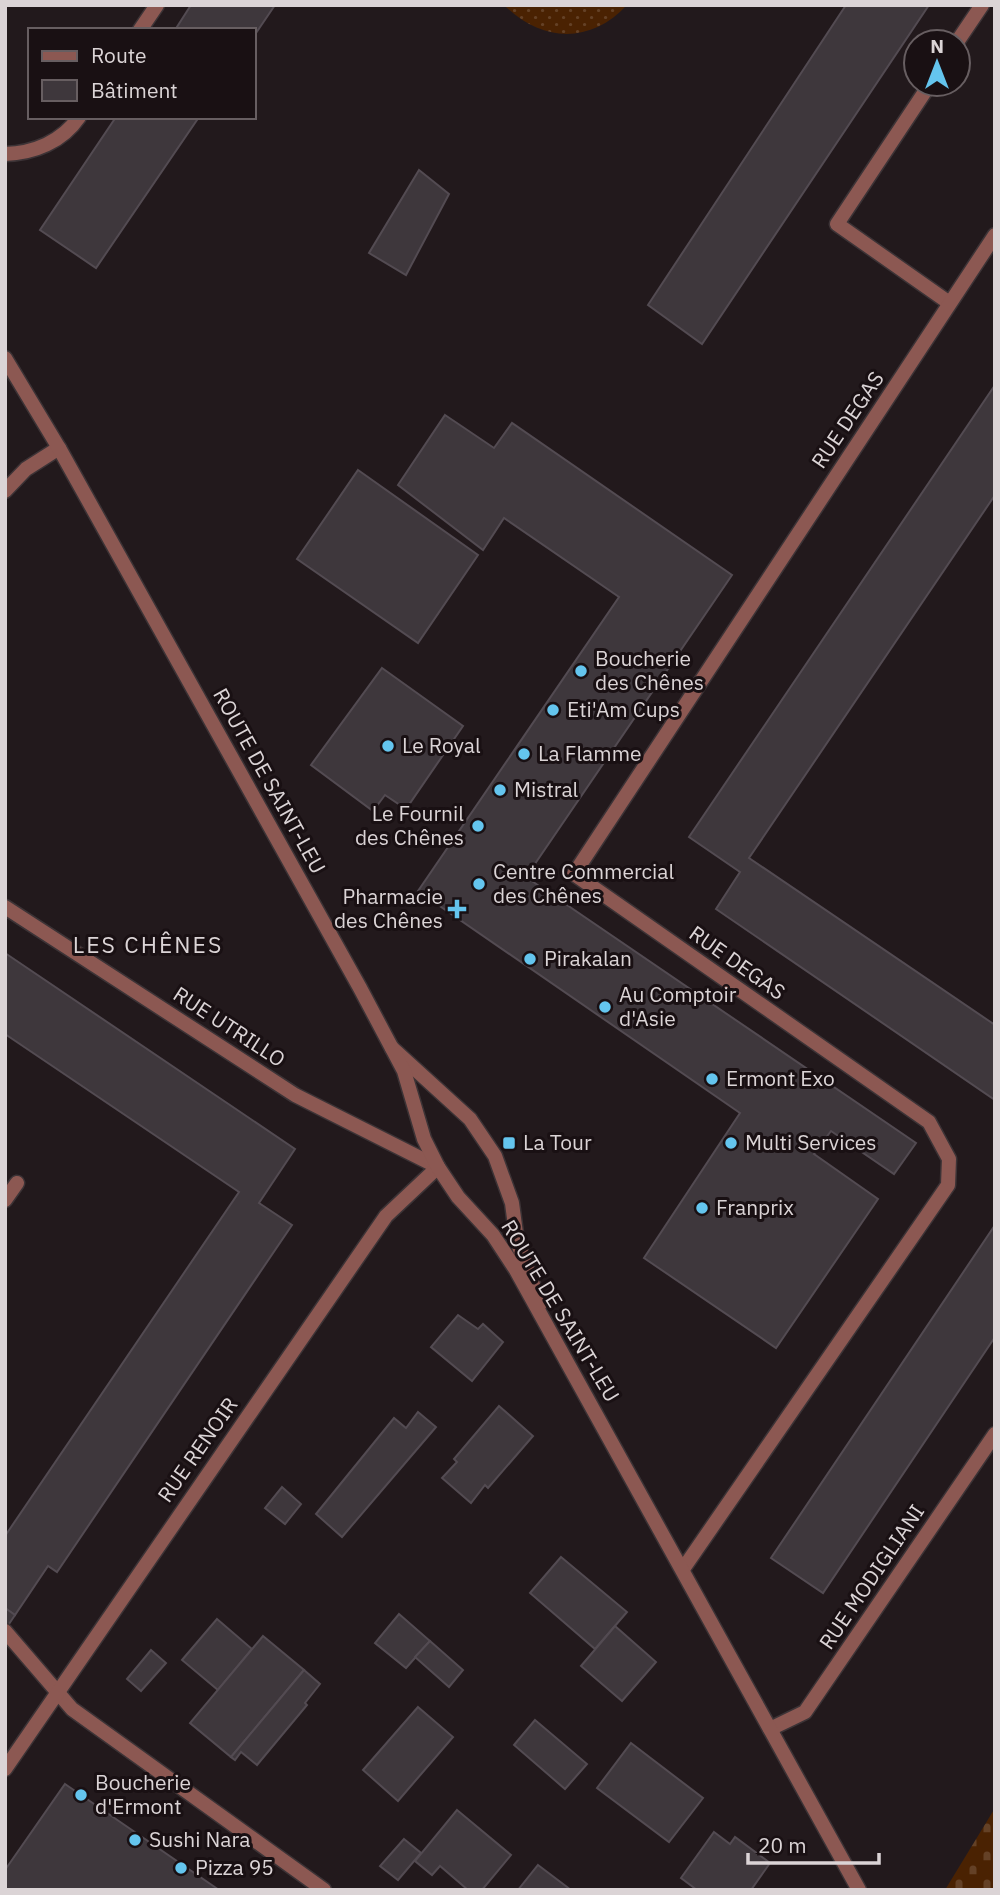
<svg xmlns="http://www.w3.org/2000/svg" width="1000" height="1895" font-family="'IBM Plex Sans',sans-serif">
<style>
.grass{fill:url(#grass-dots)}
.cemetery{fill:url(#cemetery-stones)}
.building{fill:#3e373c;stroke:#534b52;stroke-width:2}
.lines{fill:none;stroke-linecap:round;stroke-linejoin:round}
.service-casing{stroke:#3c3336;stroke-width:17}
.pedestrian-casing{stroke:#3c3336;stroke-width:17}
.minor-casing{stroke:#3c3336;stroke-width:17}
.tertiary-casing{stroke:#3c3336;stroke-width:17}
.service{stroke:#8c5852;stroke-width:14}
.pedestrian{stroke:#8c5852;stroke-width:14}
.minor{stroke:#8c5852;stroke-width:14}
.tertiary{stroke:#8c5852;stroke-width:14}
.poi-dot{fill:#64c5ee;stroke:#191013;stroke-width:2.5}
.labels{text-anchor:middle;stroke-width:6;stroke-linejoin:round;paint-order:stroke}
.street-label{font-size:21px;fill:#dbd4d6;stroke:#191013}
.poi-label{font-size:21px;fill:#dbd4d6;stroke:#191013;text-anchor:start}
.neighbourhood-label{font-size:23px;letter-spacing:2px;fill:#dbd4d6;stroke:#191013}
</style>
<defs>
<pattern id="grass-dots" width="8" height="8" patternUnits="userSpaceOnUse" patternTransform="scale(1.75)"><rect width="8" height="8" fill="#4a2202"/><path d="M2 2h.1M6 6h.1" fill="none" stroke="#644126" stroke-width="1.8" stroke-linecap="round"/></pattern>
<pattern id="cemetery-stones" width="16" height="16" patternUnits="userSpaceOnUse" patternTransform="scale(1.75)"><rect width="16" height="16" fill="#4a2202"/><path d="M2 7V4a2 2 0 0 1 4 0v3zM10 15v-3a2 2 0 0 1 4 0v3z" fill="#644126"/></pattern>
</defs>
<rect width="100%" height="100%" fill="#22191c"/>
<path class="grass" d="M504,5H627C591,44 542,43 504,5Z"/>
<polygon class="cemetery" points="995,1808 995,1890 945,1890"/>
<g class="building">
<polygon points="191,5 275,5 254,36 254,30 175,30"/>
<polygon points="846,5 929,5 702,344 648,305"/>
<polygon points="116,117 199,117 96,268 40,230"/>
<polygon points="419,170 449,194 406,275 369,253"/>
<polygon points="995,385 995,495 749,858 995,1025 995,1100 716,909 740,872 689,837"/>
<polygon points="445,415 494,448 512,423 732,575 526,877 916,1143 894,1174 831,1131 814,1154 878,1199 776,1348 644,1258 740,1113 418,891 619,597 504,518 483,550 398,485"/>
<polygon points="358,470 478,555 418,643 297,559"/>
<polygon points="382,668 463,726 406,809 385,795 373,811 311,765"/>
<polygon points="5,953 295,1149 259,1203 292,1225 57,1572 48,1566 15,1615 5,1608 5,1536 239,1192 5,1034"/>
<polygon points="995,1225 995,1337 823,1593 771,1558"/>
<polygon points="458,1315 478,1329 483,1324 503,1342 472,1381 431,1347"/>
<polygon points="499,1406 533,1436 488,1488 485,1485 471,1503 442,1478 457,1462 454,1459"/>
<polygon points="418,1412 436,1427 342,1537 316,1514 394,1418 406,1428"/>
<polygon points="282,1487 301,1504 285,1524 265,1508"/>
<polygon points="561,1557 627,1612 595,1649 530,1593"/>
<polygon points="5,1608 15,1615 5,1630"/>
<polygon points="399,1614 430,1641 406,1668 375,1643"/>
<polygon points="217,1619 252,1649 218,1690 182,1660"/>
<polygon points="615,1626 656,1662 622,1701 581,1666"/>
<polygon points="263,1636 304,1670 231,1757 190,1723"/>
<polygon points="430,1641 463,1670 449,1687 415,1657"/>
<polygon points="151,1650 166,1663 141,1691 127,1679"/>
<polygon points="304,1670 320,1684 305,1703 307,1705 257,1765 241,1752 235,1760 231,1757"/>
<polygon points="418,1707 453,1737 398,1801 363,1770"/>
<polygon points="535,1720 587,1764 565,1789 514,1745"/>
<polygon points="631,1743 703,1798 669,1842 597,1788"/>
<polygon points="65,1784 81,1795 219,1890 5,1890 5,1870"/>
<polygon points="457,1810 511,1855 482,1890 468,1890 440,1866 432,1875 415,1861"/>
<polygon points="714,1832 730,1844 735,1837 770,1863 751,1890 697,1890 681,1878"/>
<polygon points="404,1839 421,1853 398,1880 380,1866"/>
<polygon points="538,1865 571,1890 518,1890"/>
</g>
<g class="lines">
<g class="service-casing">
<g id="service">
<polyline points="5,491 26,469 59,448"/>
<polyline points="5,907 295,1095 438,1167"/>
<polyline points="392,1048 470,1119 495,1156 512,1203 517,1241 540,1304"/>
<polyline points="770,1729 805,1712 995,1434"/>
</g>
</g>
<g class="pedestrian-casing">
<polyline id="pedestrian" points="5,1200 17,1183"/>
</g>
<g class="minor-casing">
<g id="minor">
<polyline points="140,30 157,5"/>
<polyline points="957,42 982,5"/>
<polyline points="930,84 837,224 948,302"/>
<path d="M5,154C34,153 62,142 79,117"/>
<polyline points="683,1569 948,1185 949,1159 929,1122 574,874 995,235"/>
<polyline points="5,1631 72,1709 324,1890"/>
<polyline points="5,1769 386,1216 438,1167"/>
</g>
</g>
<g class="tertiary-casing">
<polyline id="tertiary" points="5,358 59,448 360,988 404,1071 424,1139 438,1167 458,1197 493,1235 516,1270 859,1890"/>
</g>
<use href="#service" class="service"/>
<use href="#pedestrian" class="pedestrian"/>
<use href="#minor" class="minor"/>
<use href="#tertiary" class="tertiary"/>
</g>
<g class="poi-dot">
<circle cx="581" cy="671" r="7"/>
<circle cx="553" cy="710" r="7"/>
<circle cx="388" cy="746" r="7"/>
<circle cx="524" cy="754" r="7"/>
<circle cx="500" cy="790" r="7"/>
<circle cx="478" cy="826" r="7"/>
<circle cx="479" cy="884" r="7"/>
<path d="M453.5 898.5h7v7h7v7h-7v7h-7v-7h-7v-7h7z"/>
<circle cx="530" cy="959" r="7"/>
<circle cx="605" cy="1007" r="7"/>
<circle cx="712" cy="1079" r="7"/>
<rect x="502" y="1136" width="14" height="14" rx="3.5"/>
<circle cx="731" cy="1143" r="7"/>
<circle cx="702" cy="1208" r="7"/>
<circle cx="81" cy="1795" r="7"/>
<circle cx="135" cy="1840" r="7"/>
<circle cx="181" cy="1868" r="7"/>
</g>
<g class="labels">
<g class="street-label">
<text transform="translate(848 420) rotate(-56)" y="7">RUE DEGAS</text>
<text transform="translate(269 781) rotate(61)" y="7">ROUTE DE SAINT-LEU</text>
<text transform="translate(737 963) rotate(35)" y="7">RUE DEGAS</text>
<text transform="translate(229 1027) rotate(33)" y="7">RUE UTRILLO</text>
<text transform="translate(560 1311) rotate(59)" y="7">ROUTE DE SAINT-LEU</text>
<text transform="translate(198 1450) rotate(-55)" y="7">RUE RENOIR</text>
<text transform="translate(872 1577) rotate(-56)" y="7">RUE MODIGLIANI</text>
</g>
<g class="poi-label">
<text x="595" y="666">Boucherie<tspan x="595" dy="24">des Chênes</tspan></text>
<text x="567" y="717">Eti'Am Cups</text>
<text x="402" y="753">Le Royal</text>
<text x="538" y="761">La Flamme</text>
<text x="514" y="797">Mistral</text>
<text x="464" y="821" text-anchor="end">Le Fournil<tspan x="464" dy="24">des Chênes</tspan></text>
<text x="493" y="879">Centre Commercial<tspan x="493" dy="24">des Chênes</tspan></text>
<text x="443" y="904" text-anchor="end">Pharmacie<tspan x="443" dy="24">des Chênes</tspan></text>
<text x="544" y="966">Pirakalan</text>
<text x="619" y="1002">Au Comptoir<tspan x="619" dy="24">d'Asie</tspan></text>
<text x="726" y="1086">Ermont Exo</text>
<text x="523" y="1150">La Tour</text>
<text x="745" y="1150">Multi Services</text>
<text x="716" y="1215">Franprix</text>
<text x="95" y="1790">Boucherie<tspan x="95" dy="24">d'Ermont</tspan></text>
<text x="149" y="1847">Sushi Nara</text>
<text x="195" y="1875">Pizza 95</text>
</g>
<g class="neighbourhood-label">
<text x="148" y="953">LES CHÊNES</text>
</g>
</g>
<rect width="1000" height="1895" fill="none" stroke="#dbd4d6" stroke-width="14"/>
<rect x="28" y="28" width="228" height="91" fill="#191013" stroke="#675e61" stroke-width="2"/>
<rect x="42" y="51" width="35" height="10" fill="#8c5852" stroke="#675e61" stroke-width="2"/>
<text x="91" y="63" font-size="21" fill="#dbd4d6">Route</text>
<rect x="42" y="80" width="35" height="21" fill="#3e373c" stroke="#675e61" stroke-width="2"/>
<text x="91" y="98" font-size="21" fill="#dbd4d6">Bâtiment</text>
<g transform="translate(937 63)"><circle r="33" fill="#191013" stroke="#675e61" stroke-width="2"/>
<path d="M0-5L12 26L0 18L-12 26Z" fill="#64c5ee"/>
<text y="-10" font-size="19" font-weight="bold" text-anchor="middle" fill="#dbd4d6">N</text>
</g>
<path d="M748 1853v10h131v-10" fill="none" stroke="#dbd4d6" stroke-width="3.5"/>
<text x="758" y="1853" font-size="21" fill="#dbd4d6" stroke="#191013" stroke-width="5" paint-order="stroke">20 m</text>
</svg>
